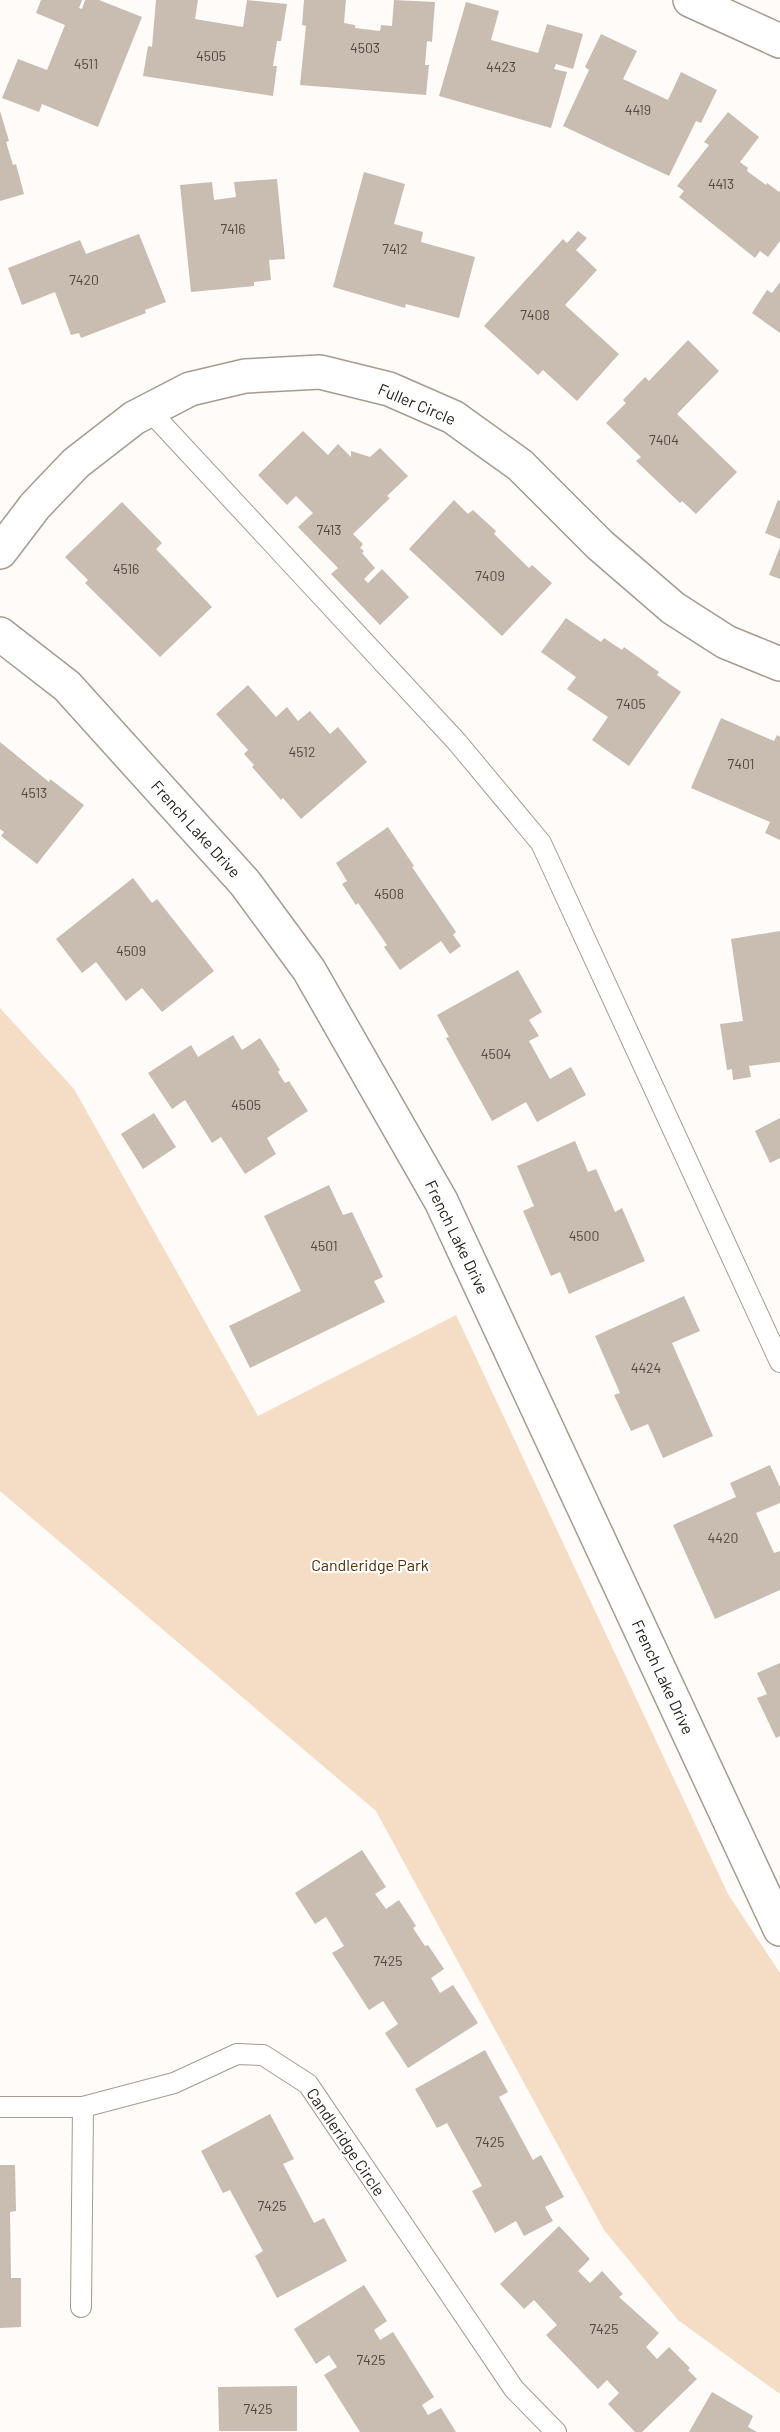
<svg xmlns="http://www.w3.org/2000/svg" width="780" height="2432" font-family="Barlow,sans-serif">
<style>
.green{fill:#f5dcc5}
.building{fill:#c9bcb1}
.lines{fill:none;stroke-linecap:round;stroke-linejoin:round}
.lane-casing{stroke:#a79b90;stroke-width:22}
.street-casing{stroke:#a79b90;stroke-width:36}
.lane{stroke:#fff;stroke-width:20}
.street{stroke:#fff;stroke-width:33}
.labels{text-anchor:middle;stroke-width:4.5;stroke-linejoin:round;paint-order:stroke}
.number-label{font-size:14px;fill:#504843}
.street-label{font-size:16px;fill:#27221e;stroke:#fff}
.park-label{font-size:16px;fill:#522d00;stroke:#fff}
</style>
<rect width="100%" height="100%" fill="#fefbf9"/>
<polygon class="green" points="0,1008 74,1089 258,1416 456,1315 728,1894 780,1973 780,2394 678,2320 604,2230 376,1811 0,1491"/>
<g class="building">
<polygon points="41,0 82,0 79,8 82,9 85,0 99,0 142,17 98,127 42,104 39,112 2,98 18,59 47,70 65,25 36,13"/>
<polygon points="156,0 198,0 195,19 243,27 247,0 287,4 281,41 277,41 273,66 277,66 273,96 143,76 148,46 152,47"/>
<polygon points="304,0 346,0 344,23 355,25 355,28 380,31 381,25 392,26 394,0 435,2 432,42 427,41 425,65 429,65 426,95 300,85 306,26 302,25"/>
<polygon points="466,2 499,11 491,40 538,53 547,24 583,34 573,69 556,64 554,69 567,72 551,128 439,96"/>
<polygon points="601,34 637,51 623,79 668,100 681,72 717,90 701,123 696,121 669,176 563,126 589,70 585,67"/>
<polygon points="0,111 9,141 6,142 13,165 16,164 24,194 0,201"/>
<polygon points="728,112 759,137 740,162 748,168 747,171 766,185 767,183 779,192 780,190 780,241 768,257 760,251 755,258 679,197 684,191 677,186 709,145 704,142"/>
<polygon points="364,172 405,184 394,224 423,232 421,242 475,257 459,318 406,304 405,308 333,287"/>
<polygon points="277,179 285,259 269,260 271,280 254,282 254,286 191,292 180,185 212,182 214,200 236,197 234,182"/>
<polygon points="578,231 587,238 576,250 597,270 565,305 619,354 577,401 543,370 538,375 484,326 563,239 567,243"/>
<polygon points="139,234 166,302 145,310 146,313 81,338 79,333 71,335 55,292 22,305 8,268 80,240 86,254"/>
<polygon points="780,282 780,333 752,313 767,290 772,293"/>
<polygon points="688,340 719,371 677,414 737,472 696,514 682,501 680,503 636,461 641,457 606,423 626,403 623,400 645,377 649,381"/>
<polygon points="303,431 328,455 338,444 351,457 351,451 370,457 380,448 408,476 387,496 390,498 353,534 363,544 360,548 364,551 362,553 375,568 364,579 368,583 382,569 409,597 380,625 331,574 338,568 298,527 313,513 296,496 287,505 258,475"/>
<polygon points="454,500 468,514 473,510 496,531 494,534 529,568 532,565 552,583 502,636 409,549"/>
<polygon points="778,500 780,501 780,539 765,533"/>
<polygon points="122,502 162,543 156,549 212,607 160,657 85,583 88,580 65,557"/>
<polygon points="780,547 780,579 769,575"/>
<polygon points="566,618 601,642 604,638 622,650 624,647 659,672 657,675 681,692 629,766 592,740 608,717 567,689 576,677 541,652"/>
<polygon points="248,685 276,717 287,707 298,721 310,711 330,734 338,727 367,762 301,819 283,798 281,800 252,767 254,765 244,754 248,750 216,714"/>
<polygon points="721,718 774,741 777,735 780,737 780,840 765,833 770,822 691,788"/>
<polygon points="0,742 49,782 50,779 84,805 37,864 1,836 4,832 0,829"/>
<polygon points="388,827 414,866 412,867 456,932 453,935 461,946 450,954 441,941 400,970 384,947 387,945 358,903 356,905 342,884 347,881 336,863"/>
<polygon points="133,878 152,903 157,899 214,971 162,1012 142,988 126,1001 96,962 82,973 56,939"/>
<polygon points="780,931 780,1062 749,1066 751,1077 733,1080 732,1069 727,1070 720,1024 743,1021 731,939"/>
<polygon points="518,970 542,1012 529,1020 539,1036 529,1041 550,1079 571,1067 586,1095 537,1122 526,1102 492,1121 446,1038 449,1037 437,1015"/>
<polygon points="233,1035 242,1050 260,1038 280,1070 278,1072 285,1083 289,1081 308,1111 267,1138 276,1154 245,1174 221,1137 212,1143 185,1100 172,1109 148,1073 191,1045 198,1057"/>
<polygon points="154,1113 176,1147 143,1169 121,1134"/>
<polygon points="780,1118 780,1158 770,1163 755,1131"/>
<polygon points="575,1141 588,1172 596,1169 615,1212 622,1208 645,1261 569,1294 560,1272 551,1276 523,1211 534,1206 517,1166"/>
<polygon points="329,1185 343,1215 352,1212 383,1277 374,1281 385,1302 250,1368 229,1326 301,1291 264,1216"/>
<polygon points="684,1296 700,1331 672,1343 713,1436 663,1458 648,1424 631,1431 614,1395 620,1393 595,1336"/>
<polygon points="770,1465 780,1487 780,1503 756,1513 774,1553 780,1551 780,1590 715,1619 673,1525 736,1497 730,1483"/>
<polygon points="780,1663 780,1736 776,1738 757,1698 767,1694 757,1673"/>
<polygon points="362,1850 386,1887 375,1894 386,1909 399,1900 416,1926 413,1928 425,1946 428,1945 444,1969 431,1978 440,1993 453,1985 478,2023 408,2068 385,2033 398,2024 383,2001 369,2010 332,1953 344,1946 326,1917 315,1924 295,1893"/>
<polygon points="485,2050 508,2092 499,2097 533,2160 541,2155 564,2197 545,2207 553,2221 524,2236 516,2221 495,2233 472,2191 482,2186 447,2123 437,2128 415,2089"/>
<polygon points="270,2114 294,2159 283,2164 314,2223 324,2218 347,2261 277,2298 255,2256 263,2251 230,2190 223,2193 201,2151"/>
<polygon points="0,2165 15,2165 16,2211 10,2212 11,2278 21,2278 21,2327 0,2328"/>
<polygon points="559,2226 590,2259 578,2271 590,2283 602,2271 623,2294 619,2297 659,2333 646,2347 657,2359 669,2347 690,2368 688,2370 697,2379 642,2432 635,2432 608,2404 619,2393 607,2380 598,2389 546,2335 557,2325 534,2300 524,2309 500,2284"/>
<polygon points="364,2285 387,2321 374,2330 380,2340 393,2332 434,2397 422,2405 428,2415 441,2408 456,2432 360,2432 324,2375 337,2367 329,2355 316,2364 294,2329"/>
<polygon points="297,2386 297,2431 219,2431 218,2387"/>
<polygon points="712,2392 753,2416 748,2427 757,2432 689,2432"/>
</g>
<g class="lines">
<g class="lane-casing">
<g id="lane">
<polyline points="149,410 457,742 541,843 780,1362"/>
<polyline points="0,2107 83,2107 174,2083 237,2054 263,2055 308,2084 514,2389 556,2432"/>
<polyline points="81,2307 83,2107"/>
</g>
</g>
<g class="street-casing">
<g id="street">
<polyline points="690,0 780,41"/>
<polyline points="0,552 35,506 76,463 134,418 190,389 245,376 320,372 389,389 453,417 520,465 600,545 673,608 726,642 780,664"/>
<polyline points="0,634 67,686 245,883 309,970 441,1201 780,1929"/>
</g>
</g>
<use href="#lane" class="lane"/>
<use href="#street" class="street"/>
</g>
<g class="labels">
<g class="number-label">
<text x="365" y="53">4503</text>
<text x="211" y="61">4505</text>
<text x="86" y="69">4511</text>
<text x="501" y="72">4423</text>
<text x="638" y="115">4419</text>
<text x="721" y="189">4413</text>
<text x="233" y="234">7416</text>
<text x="395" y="254">7412</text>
<text x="84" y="285">7420</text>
<text x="535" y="320">7408</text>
<text x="664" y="445">7404</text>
<text x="329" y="535">7413</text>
<text x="126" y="574">4516</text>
<text x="490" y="581">7409</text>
<text x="631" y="709">7405</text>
<text x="302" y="757">4512</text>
<text x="741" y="769">7401</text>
<text x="34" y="798">4513</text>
<text x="389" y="899">4508</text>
<text x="131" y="956">4509</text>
<text x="496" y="1059">4504</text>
<text x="246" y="1110">4505</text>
<text x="584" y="1241">4500</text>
<text x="324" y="1251">4501</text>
<text x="646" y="1373">4424</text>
<text x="723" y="1543">4420</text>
<text x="388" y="1966">7425</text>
<text x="490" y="2147">7425</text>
<text x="272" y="2211">7425</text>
<text x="604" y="2334">7425</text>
<text x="371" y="2365">7425</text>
<text x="258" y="2414">7425</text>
</g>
<g class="street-label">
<text transform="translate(417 404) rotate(23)" y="6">Fuller Circle</text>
<text transform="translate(196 829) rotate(48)" y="6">French Lake Drive</text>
<text transform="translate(457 1237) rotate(64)" y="6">French Lake Drive</text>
<text transform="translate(663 1677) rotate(65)" y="6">French Lake Drive</text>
<text transform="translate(346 2142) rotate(56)" y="6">Candleridge Circle</text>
</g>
<g class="park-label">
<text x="370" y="1571">Candleridge Park</text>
</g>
</g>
</svg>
